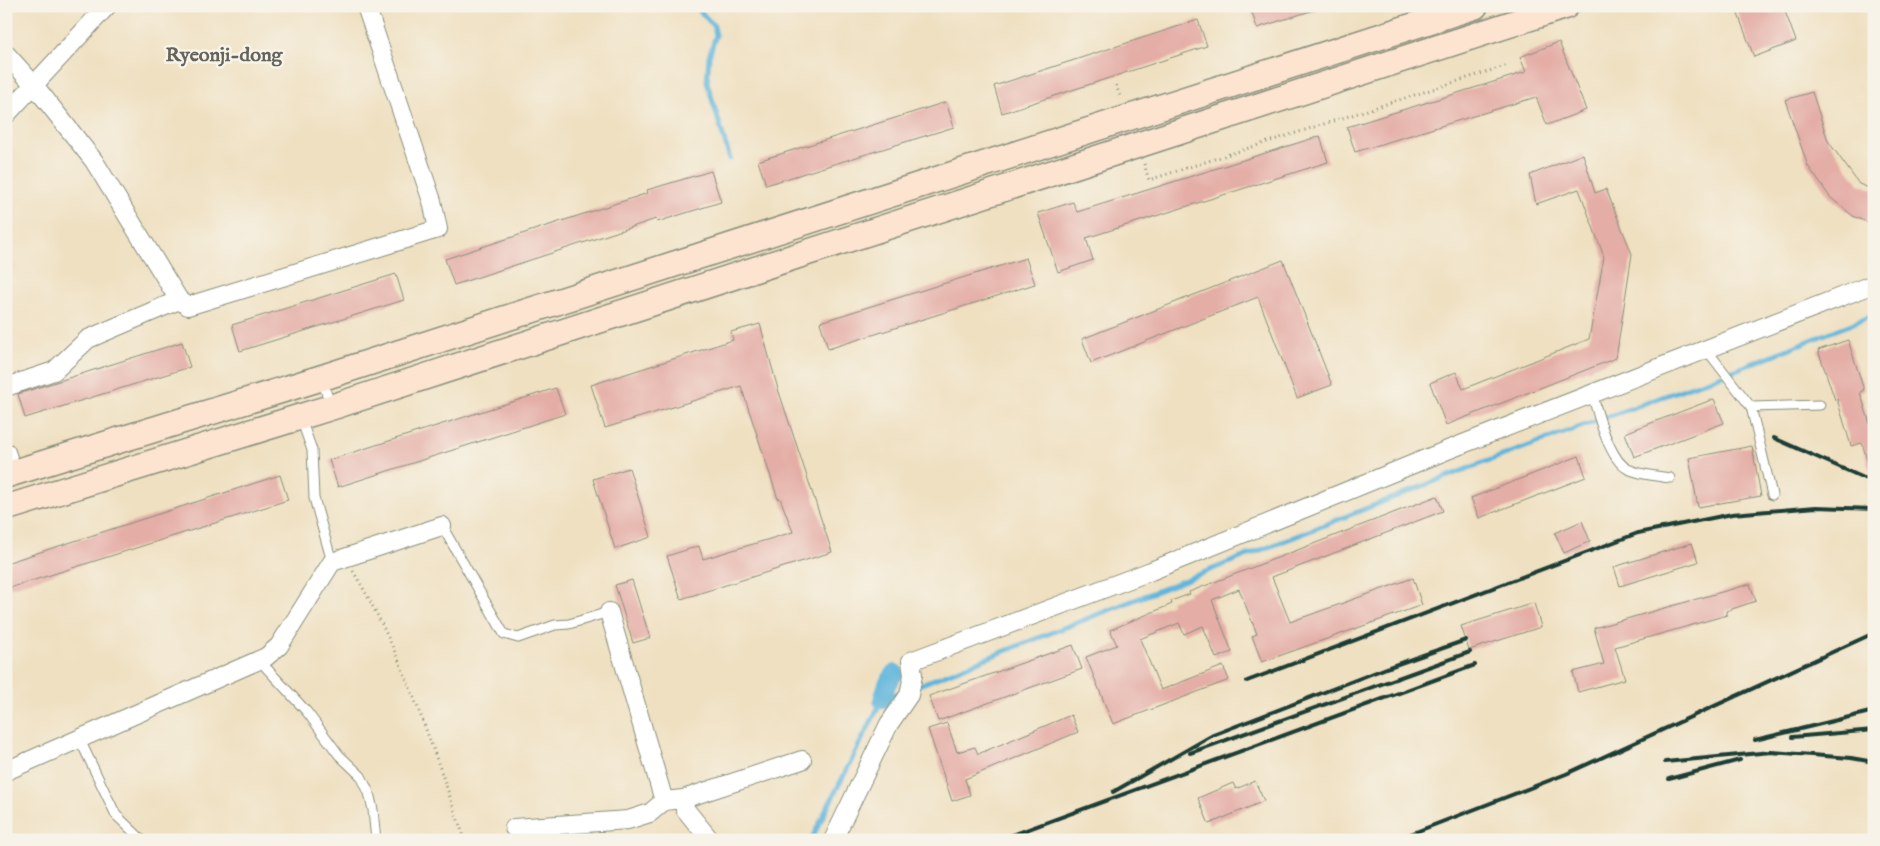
<svg xmlns="http://www.w3.org/2000/svg" width="1880" height="846" font-family="'IM FELL English',serif">
<style>
.lines{fill:none;stroke-linecap:round;stroke-linejoin:round}
.stream{stroke:#60b6dc;stroke-width:5}
.canal{stroke:#60b6dc;stroke-width:18}
.building{fill:#e4ada6}
.service-casing{stroke:#878e7a;stroke-width:11}
.minor-casing{stroke:#878e7a;stroke-width:20}
.secondary-casing{stroke:#878e7a;stroke-width:28}
.path{stroke:#878e7a;stroke-width:3;stroke-dasharray:1 4;stroke-linecap:butt}
.service{stroke:#fff;stroke-width:9}
.minor{stroke:#fff;stroke-width:18}
.secondary{stroke:#fde4d1;stroke-width:25}
.rail{stroke:#1f3d34;stroke-width:4}
.labels{text-anchor:middle;stroke-width:5;stroke-linejoin:round;paint-order:stroke}
.neighbourhood-label{font-size:20px;font-weight:bold;fill:#64645c;stroke:#f7f3e8}
</style>
<rect width="100%" height="100%" fill="#f7f3e8"/>
<filter id="ink" filterUnits="userSpaceOnUse"><feTurbulence type="fractalNoise" baseFrequency=".02" numOctaves="2"/><feDisplacementMap in="SourceGraphic" scale="10" xChannelSelector="R" yChannelSelector="G"/><feConvolveMatrix kernelMatrix="1 2 1 2 8 2 1 2 1" color-interpolation-filters="sRGB"/></filter>
<filter id="wash" filterUnits="userSpaceOnUse"><feTurbulence type="fractalNoise" baseFrequency=".0096" numOctaves="4" result="noise"/><feDisplacementMap in="SourceGraphic" scale="20" xChannelSelector="R" yChannelSelector="G"/><feGaussianBlur stdDeviation="1.12" result="paint"/><feColorMatrix in="noise" values="0 0 0 0 0 0 0 0 0 0 0 0 0 0 0 0 0 1.4 0 .05"/><feComposite in="paint" operator="in"/></filter>
<g filter="url(#wash)">
<rect width="100%" height="100%" fill="#efe0c1"/>
<g class="lines">
<g class="stream">
<polyline points="695,6 714,26 716,35 709,56 707,82 730,159"/>
<polyline points="914,687 1461,471 1738,369 1874,315"/>
<polyline points="811,840 882,700 906,690"/>
</g>
<polyline class="canal" points="882,700 887,684 895,673"/>
</g>
<g id="blocks">
<g class="building">
<polygon points="1250,6 1317,6 1317,9 1257,28"/>
<polygon points="1735,6 1783,6 1796,41 1754,57"/>
<polygon points="1198,20 1207,46 1002,113 994,86"/>
<polygon points="1559,42 1586,110 1547,125 1536,97 1355,152 1347,127 1526,72 1520,57"/>
<polygon points="1812,92 1828,141 1859,184 1874,190 1874,225 1853,216 1830,197 1808,166 1785,100"/>
<polygon points="946,102 954,127 766,185 758,161"/>
<polygon points="1320,136 1328,162 1086,238 1093,260 1058,272 1038,213 1073,202 1077,212"/>
<polygon points="1583,154 1595,193 1606,189 1632,254 1616,358 1446,425 1430,383 1456,372 1463,389 1589,339 1604,257 1579,189 1536,204 1530,175"/>
<polygon points="711,171 721,202 657,222 656,219 454,285 445,259 648,193 647,190"/>
<polygon points="1026,258 1035,284 828,349 820,322"/>
<polygon points="1283,260 1332,385 1297,398 1258,297 1091,363 1082,339"/>
<polygon points="396,274 404,300 240,351 232,325"/>
<polygon points="760,324 778,389 832,552 681,599 667,556 699,546 703,559 793,532 780,498 778,499 741,386 605,428 591,385 733,340 731,332"/>
<polygon points="1848,340 1864,390 1860,392 1874,437 1874,470 1870,470 1862,443 1851,446 1837,399 1835,400 1818,350"/>
<polygon points="182,342 190,367 25,418 18,394"/>
<polygon points="556,388 565,414 338,487 329,460"/>
<polygon points="1714,399 1724,423 1634,457 1625,433"/>
<polygon points="1752,446 1761,496 1698,507 1689,458"/>
<polygon points="1579,456 1586,477 1479,518 1471,498"/>
<polygon points="629,468 651,537 615,549 593,479"/>
<polygon points="280,475 288,500 6,589 6,563"/>
<polygon points="1437,496 1443,511 1272,577 1290,622 1413,578 1422,605 1262,662 1252,636 1257,634 1239,589 1212,600 1232,652 1216,658 1203,626 1184,634 1179,623 1140,639 1161,690 1223,666 1229,680 1113,724 1086,657 1117,645 1110,630 1172,604 1171,601 1190,594 1189,592"/>
<polygon points="1582,521 1590,541 1564,553 1555,533"/>
<polygon points="1692,543 1698,562 1620,586 1614,567"/>
<polygon points="632,580 650,638 633,643 615,585"/>
<polygon points="1750,584 1756,601 1726,611 1727,615 1615,647 1625,679 1578,692 1573,672 1604,664 1594,628"/>
<polygon points="1534,603 1541,627 1469,650 1461,626"/>
<polygon points="1073,645 1082,669 938,721 929,696"/>
<polygon points="1071,715 1078,732 965,779 970,795 952,801 928,729 947,723 957,752 975,747 978,754"/>
<polygon points="1255,781 1264,801 1209,824 1198,798 1233,783 1236,789"/>
</g>
</g>
</g>
<g filter="url(#ink)">
<use href="#blocks" fill-opacity="0" stroke="#878e7a" stroke-width="1"/>
<g class="lines">
<g class="service-casing">
<g id="service">
<polyline points="1706,349 1751,407 1772,495"/>
<polyline points="321,378 331,406"/>
<path d="M1592,393C1597,412 1609,460 1628,469C1640,475 1657,476 1670,478"/>
<polyline points="1751,407 1820,405"/>
<polyline points="301,419 312,450 314,498 332,562"/>
<polyline points="442,526 504,634 518,638 555,625 569,624 609,612"/>
<polyline points="260,661 307,712 339,755 361,776 369,793 373,810 376,840"/>
<polyline points="79,738 116,815 142,840"/>
</g>
</g>
<g class="minor-casing">
<g id="minor">
<polyline points="6,54 34,85 94,161 179,300"/>
<polyline points="6,115 107,6"/>
<polyline points="6,387 54,371 88,339 179,300 188,306 438,229 432,201 366,6"/>
<polyline points="6,452 13,473"/>
<polyline points="609,612 664,801"/>
<polyline points="6,771 266,657 279,646 332,562 442,526"/>
<polyline points="683,799 685,809 710,840"/>
<polyline points="514,828 628,820 650,813 664,801 683,799 802,760"/>
<polyline points="833,840 889,724 909,695 913,675 911,661 1151,571 1450,449 1874,284"/>
</g>
</g>
<g class="secondary-casing">
<g id="secondary">
<polyline points="6,475 321,378 1475,6"/>
<polyline points="6,508 332,407 1566,6"/>
</g>
</g>
<g class="path">
<polyline points="1116,85 1121,99"/>
<polyline points="1144,164 1149,180 1508,65"/>
<path d="M353,571C403,654 433,749 465,840"/>
</g>
<use href="#service" class="service"/>
<use href="#minor" class="minor"/>
<use href="#secondary" class="secondary"/>
<g class="rail">
<polyline points="1774,438 1864,478 1874,479"/>
<polyline points="1247,681 1638,533 1732,514 1816,507 1874,509"/>
<polyline points="1792,737 1874,730"/>
<polyline points="1755,740 1874,711"/>
<polyline points="1190,753 1470,652"/>
<polyline points="1665,762 1771,752 1851,758 1874,762"/>
<polyline points="1669,779 1740,760"/>
<polyline points="1113,792 1213,735 1389,667 1466,640"/>
<polyline points="999,840 1475,665"/>
<polyline points="1395,840 1566,774 1874,633"/>
</g>
</g>
</g>
<g class="labels">
<g class="neighbourhood-label">
<text x="224" y="61">Ryeonji-dong</text>
</g>
</g>
<rect width="1880" height="846" fill="none" stroke="#f7f3e8" stroke-width="25"/>
</svg>
